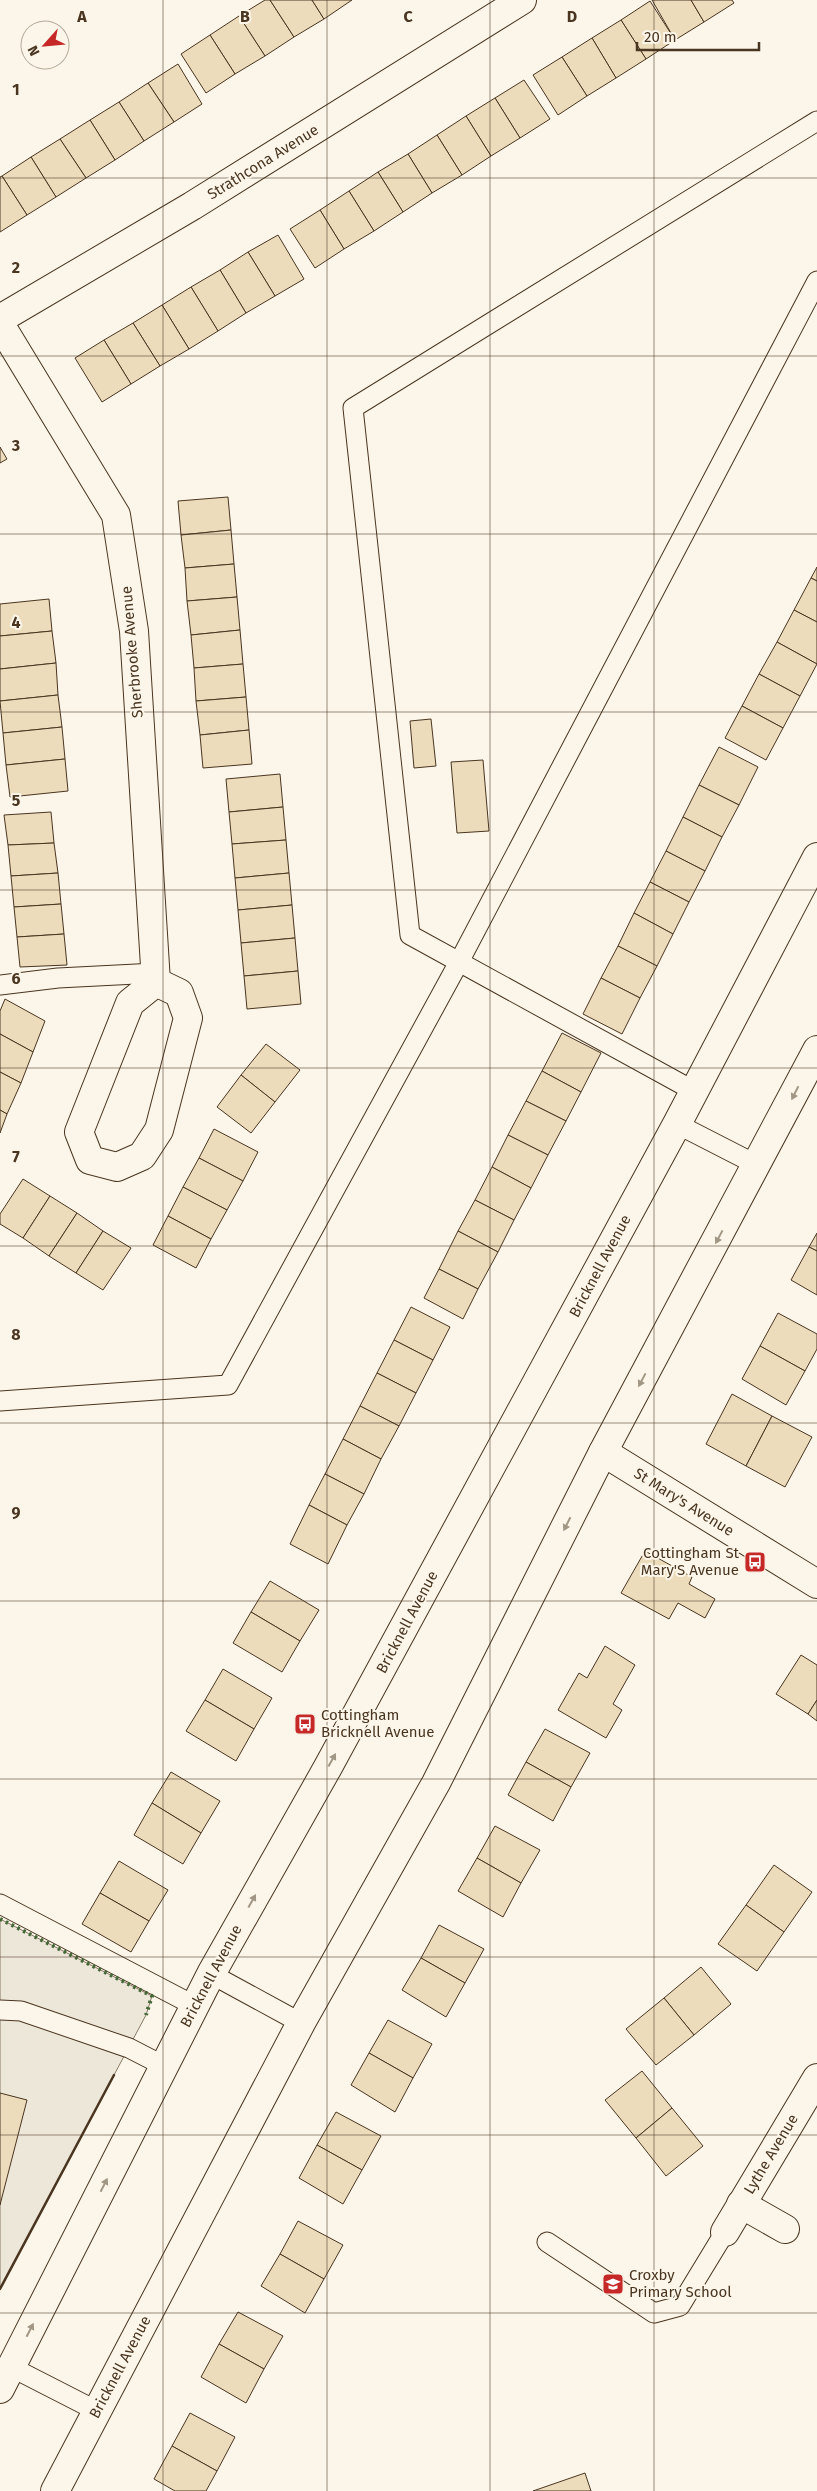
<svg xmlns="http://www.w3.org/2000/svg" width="817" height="2491" font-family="'Fira Sans',sans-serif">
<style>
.parking{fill:#ede7d9;stroke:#887966}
.building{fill:#ecdcbc;stroke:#4a3520}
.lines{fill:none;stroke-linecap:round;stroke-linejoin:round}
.service-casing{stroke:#4a3520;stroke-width:21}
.minor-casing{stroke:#4a3520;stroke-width:30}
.tertiary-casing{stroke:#4a3520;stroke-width:30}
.service{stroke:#fbf6e9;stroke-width:19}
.minor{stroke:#fbf6e9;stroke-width:28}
.tertiary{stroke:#fbf6e9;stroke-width:28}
.hedge{stroke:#436837;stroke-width:4;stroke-dasharray:2.5 4;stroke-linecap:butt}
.wall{stroke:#4a3520;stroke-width:2.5}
.oneway{fill:#a29684}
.grid{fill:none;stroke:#4a3520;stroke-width:1;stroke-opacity:0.55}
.labels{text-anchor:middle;stroke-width:4;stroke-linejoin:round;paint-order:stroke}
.street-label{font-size:15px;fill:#4a3520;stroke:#fbf6e9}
.poi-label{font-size:15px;fill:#4a3520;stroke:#fbf6e9;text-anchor:start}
.grid-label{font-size:16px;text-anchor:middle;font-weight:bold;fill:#4a3520;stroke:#fbf6e9;stroke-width:4;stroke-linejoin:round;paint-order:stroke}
</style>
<rect width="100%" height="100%" fill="#fbf6e9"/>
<polygon class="parking" points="0,1919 152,1996 146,2015 0,2289"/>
<g class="building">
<polygon points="265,0 270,0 294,37 265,56 239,16"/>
<polygon points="270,0 312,0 324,19 294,37"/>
<polygon points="312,0 352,0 324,19"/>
<polygon points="652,0 691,0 704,22 675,40"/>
<polygon points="691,0 732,0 734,3 704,22"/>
<polygon points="650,1 675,40 646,59 621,20"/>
<polygon points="239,16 265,56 235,74 210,35"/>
<polygon points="621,20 646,59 616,78 592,38"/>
<polygon points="210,35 235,74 206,93 181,54"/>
<polygon points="592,38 616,78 587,96 562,57"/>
<polygon points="562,57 587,96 558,115 533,75"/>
<polygon points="178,64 202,104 174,122 148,83"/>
<polygon points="524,80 550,119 520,138 495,98"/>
<polygon points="148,83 174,122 144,141 119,102"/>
<polygon points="495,98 520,138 491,156 466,116"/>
<polygon points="119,102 144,141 115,160 90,120"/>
<polygon points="466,116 491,156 462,175 437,135"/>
<polygon points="90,120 115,160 86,178 60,139"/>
<polygon points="437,135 462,175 432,193 408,154"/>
<polygon points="60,139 86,178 56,197 31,157"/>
<polygon points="408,154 432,193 403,212 378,172"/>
<polygon points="31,157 56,197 27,215 2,176"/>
<polygon points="378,172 403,212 374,231 349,191"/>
<polygon points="2,176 27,215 0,232 0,177"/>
<polygon points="349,191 374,231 344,249 320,210"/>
<polygon points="320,210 344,249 315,268 290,229"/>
<polygon points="278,235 304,279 275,296 248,252"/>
<polygon points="248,252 275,296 246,313 220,270"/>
<polygon points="220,270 246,313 218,331 191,287"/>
<polygon points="191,287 218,331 189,349 162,305"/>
<polygon points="162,305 189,349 160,366 133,323"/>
<polygon points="133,323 160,366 131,384 104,340"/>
<polygon points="104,340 131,384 102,402 75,358"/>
<polygon points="0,447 7,459 0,463"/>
<polygon points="228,497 231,530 181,535 178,501"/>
<polygon points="231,530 234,564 185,568 181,535"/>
<polygon points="234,564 237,597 187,601 185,568"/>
<polygon points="817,567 817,581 811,578"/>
<polygon points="811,578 817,581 817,622 794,610"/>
<polygon points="237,597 240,630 191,635 187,601"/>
<polygon points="49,599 52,631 0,636 0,604"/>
<polygon points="794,610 817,622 817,664 777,642"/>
<polygon points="240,630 243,664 194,668 191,635"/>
<polygon points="52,631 56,663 0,669 0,636"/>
<polygon points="777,642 817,664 800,696 759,674"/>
<polygon points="56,663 58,695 0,701 0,669"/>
<polygon points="243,664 246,697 196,701 194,668"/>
<polygon points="759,674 800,696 783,728 742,706"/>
<polygon points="58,695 62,727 3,733 0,701"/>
<polygon points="246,697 249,730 200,735 196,701"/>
<polygon points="742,706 783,728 766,760 725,738"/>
<polygon points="431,719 436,766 414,768 410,721"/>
<polygon points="62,727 65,759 6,765 3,733"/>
<polygon points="249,730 252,764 203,768 200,735"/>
<polygon points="719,747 758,767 739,805 699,785"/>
<polygon points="65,759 68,791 10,797 6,765"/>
<polygon points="483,760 489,831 457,833 451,762"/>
<polygon points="280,774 283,807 229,812 226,779"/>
<polygon points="699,785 739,805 722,837 683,817"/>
<polygon points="283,807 286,840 232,844 229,812"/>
<polygon points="51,812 54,843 8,845 4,815"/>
<polygon points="683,817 722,837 705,871 666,851"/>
<polygon points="286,840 289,873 235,878 232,844"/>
<polygon points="54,843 58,873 11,876 8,845"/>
<polygon points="666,851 705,871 689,902 650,882"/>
<polygon points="58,873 61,904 14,907 11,876"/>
<polygon points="289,873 292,905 238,910 235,878"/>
<polygon points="650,882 689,902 673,934 634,913"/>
<polygon points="61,904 64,934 17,937 14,907"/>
<polygon points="292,905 295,938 241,943 238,910"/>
<polygon points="634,913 673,934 657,966 618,946"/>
<polygon points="64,934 67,965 20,967 17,937"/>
<polygon points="295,938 298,971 244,976 241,943"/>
<polygon points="618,946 657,966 640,998 601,978"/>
<polygon points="298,971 301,1004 247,1009 244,976"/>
<polygon points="601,978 640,998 622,1034 583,1014"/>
<polygon points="5,999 45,1021 33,1052 0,1034 0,1011"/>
<polygon points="562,1033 601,1053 581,1092 542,1071"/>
<polygon points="0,1034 33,1052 21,1083 0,1072"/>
<polygon points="266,1044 300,1070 275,1102 241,1075"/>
<polygon points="542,1071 581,1092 566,1121 526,1101"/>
<polygon points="0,1072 21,1083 7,1114 0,1110"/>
<polygon points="241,1075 275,1102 251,1133 217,1107"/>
<polygon points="526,1101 566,1121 548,1155 508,1135"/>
<polygon points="0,1110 7,1114 0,1133"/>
<polygon points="214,1129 258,1152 243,1181 199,1158"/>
<polygon points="508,1135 548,1155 531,1188 492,1167"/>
<polygon points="199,1158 243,1181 227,1210 183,1187"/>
<polygon points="492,1167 531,1188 514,1220 475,1200"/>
<polygon points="23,1179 50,1196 23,1238 0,1224 0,1214"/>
<polygon points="183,1187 227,1210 211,1239 168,1216"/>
<polygon points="50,1196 77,1213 49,1256 23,1238"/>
<polygon points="475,1200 514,1220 498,1252 458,1231"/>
<polygon points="77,1213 103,1231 76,1273 49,1256"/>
<polygon points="168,1216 211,1239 196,1268 153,1245"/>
<polygon points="103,1231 131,1248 103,1290 76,1273"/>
<polygon points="458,1231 498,1252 478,1289 439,1269"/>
<polygon points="817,1233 817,1251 809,1247"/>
<polygon points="809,1247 817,1251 817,1295 791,1280"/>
<polygon points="439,1269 478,1289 463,1319 424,1298"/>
<polygon points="411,1307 450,1327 433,1360 394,1340"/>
<polygon points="778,1313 817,1334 817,1349 805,1371 760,1346"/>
<polygon points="394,1340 433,1360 416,1393 377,1373"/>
<polygon points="760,1346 805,1371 786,1405 742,1379"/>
<polygon points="377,1373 416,1393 399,1426 360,1406"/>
<polygon points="732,1394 772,1416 746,1466 706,1444"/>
<polygon points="360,1406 399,1426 381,1459 343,1439"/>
<polygon points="772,1416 812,1437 785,1487 746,1466"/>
<polygon points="343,1439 381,1459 364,1494 325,1474"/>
<polygon points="325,1474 364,1494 347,1525 309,1505"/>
<polygon points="309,1505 347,1525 328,1564 290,1544"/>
<polygon points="645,1551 692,1577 689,1584 715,1599 705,1618 678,1603 669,1619 621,1593"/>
<polygon points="270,1581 319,1610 300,1641 251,1612"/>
<polygon points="251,1612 300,1641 282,1672 233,1643"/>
<polygon points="605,1646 635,1665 613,1704 622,1710 606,1738 558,1710 579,1673 587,1678"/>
<polygon points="801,1655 817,1665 817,1700 808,1714 776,1694"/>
<polygon points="223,1669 272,1698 254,1729 205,1700"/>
<polygon points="205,1700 254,1729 236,1761 186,1731"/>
<polygon points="817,1700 817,1721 808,1714"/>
<polygon points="545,1729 590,1753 571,1787 526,1762"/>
<polygon points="526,1762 571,1787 553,1821 508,1795"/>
<polygon points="171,1772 220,1801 201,1833 152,1803"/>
<polygon points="152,1803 201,1833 183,1864 134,1835"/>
<polygon points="495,1826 540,1850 521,1883 477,1858"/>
<polygon points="477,1858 521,1883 503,1917 458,1891"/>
<polygon points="119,1861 168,1890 149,1921 100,1893"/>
<polygon points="774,1865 812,1892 784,1932 746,1905"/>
<polygon points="100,1893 149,1921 131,1952 82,1924"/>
<polygon points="746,1905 784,1932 757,1971 718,1944"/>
<polygon points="439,1925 484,1949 465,1983 421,1958"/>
<polygon points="421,1958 465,1983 446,2017 402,1990"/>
<polygon points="701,1967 731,2004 694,2035 664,1998"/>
<polygon points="664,1998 694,2035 656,2065 626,2029"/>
<polygon points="388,2020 432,2044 413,2078 369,2053"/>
<polygon points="369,2053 413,2078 395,2112 351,2085"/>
<polygon points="642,2071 672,2108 636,2138 605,2100"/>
<polygon points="0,2093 27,2100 0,2205"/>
<polygon points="672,2108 703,2146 666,2176 636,2138"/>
<polygon points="336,2112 381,2136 362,2170 317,2145"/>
<polygon points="317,2145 362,2170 343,2204 299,2178"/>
<polygon points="298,2221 343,2245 324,2279 280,2254"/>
<polygon points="280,2254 324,2279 305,2313 261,2286"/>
<polygon points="238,2312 283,2336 264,2369 219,2344"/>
<polygon points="219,2344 264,2369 246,2403 201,2377"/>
<polygon points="190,2413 235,2437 217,2471 172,2446"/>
<polygon points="172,2446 217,2471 206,2491 175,2491 154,2479"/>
<polygon points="585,2473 591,2491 533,2491"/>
</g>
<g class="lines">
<g class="service-casing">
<g id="service">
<polyline points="0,985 58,978 156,973"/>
<polyline points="694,1091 410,935 353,408 817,121"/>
<polyline points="677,1124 757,1165"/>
<polyline points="0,1401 228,1385 459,962 817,281"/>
<polyline points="0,1904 195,2006"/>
<polyline points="211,1974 301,2023"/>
<polyline points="0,2010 21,2011 129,2048 164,2066"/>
<polyline points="547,2242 654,2313 680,2306 725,2232"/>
<polyline points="11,2367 97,2411"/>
</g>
</g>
<g class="minor-casing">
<g id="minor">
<polyline points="0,319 192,206 522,0"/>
<polyline points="0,324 116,515 134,631 156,982"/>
<polygon points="156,982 179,993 188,1018 159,1130 142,1156 117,1167 90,1160 79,1132 130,1003"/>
<polyline points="603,1452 817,1584"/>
<polyline points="741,2204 785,2229"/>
<polyline points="725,2232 817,2078"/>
</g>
</g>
<g class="tertiary-casing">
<g id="tertiary">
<polyline points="0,2389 211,1974 328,1767 677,1124 817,857"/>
<polyline points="55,2491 301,2023 436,1783 603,1452 817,1050"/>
</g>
</g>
<use href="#service" class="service"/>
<use href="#minor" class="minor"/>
<use href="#tertiary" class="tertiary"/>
<polyline class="hedge" points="0,1919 152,1996 146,2015"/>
<polyline class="wall" points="0,2289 114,2075"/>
</g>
<defs><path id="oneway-solid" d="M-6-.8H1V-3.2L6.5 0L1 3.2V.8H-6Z" transform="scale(1.25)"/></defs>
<g class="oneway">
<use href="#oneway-solid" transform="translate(795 1093) rotate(117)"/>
<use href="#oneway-solid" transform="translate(719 1237) rotate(118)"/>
<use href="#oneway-solid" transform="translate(642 1380) rotate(118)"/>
<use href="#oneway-solid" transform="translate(567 1524) rotate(117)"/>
<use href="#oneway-solid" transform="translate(332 1760) rotate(-61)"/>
<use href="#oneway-solid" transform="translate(252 1901) rotate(-61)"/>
<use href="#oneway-solid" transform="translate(104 2185) rotate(-63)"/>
<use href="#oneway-solid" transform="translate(30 2330) rotate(-63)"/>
</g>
<path class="grid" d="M163,0V2491M327,0V2491M490,0V2491M654,0V2491M0,178H817M0,356H817M0,534H817M0,712H817M0,890H817M0,1068H817M0,1246H817M0,1423H817M0,1601H817M0,1779H817M0,1957H817M0,2135H817M0,2313H817"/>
<defs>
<g id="bus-square" transform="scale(1.125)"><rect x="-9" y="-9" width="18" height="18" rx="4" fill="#c62828" stroke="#fbf6e9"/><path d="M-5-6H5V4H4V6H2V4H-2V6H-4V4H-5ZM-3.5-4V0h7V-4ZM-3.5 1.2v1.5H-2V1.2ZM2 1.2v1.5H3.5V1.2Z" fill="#fff"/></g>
<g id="school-square" transform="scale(1.125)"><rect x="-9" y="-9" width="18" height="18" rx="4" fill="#c62828" stroke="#fbf6e9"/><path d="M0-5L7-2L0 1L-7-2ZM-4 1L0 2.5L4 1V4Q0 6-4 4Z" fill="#fff"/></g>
</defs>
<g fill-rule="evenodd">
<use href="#bus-square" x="755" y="1562"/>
<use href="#bus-square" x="305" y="1724"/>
<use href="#school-square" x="613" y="2284"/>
</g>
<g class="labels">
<g class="street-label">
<text transform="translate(263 162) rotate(-32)" y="5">Strathcona Avenue</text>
<text transform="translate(132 652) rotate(-95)" y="5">Sherbrooke Avenue</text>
<text transform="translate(600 1266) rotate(-62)" y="5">Bricknell Avenue</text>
<text transform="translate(684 1502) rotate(32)" y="5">St Mary's Avenue</text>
<text transform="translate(407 1622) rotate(-62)" y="5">Bricknell Avenue</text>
<text transform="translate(211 1976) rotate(-62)" y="5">Bricknell Avenue</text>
<text transform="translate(771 2154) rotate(-59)" y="5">Lythe Avenue</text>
<text transform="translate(120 2367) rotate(-62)" y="5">Bricknell Avenue</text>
</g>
<g class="poi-label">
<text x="739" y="1558" text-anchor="end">Cottingham St<tspan x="739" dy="17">Mary'S Avenue</tspan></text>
<text x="321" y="1720">Cottingham<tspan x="321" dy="17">Bricknell Avenue</tspan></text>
<text x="629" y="2280">Croxby<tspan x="629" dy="17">Primary School</tspan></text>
</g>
</g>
<g class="grid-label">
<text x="82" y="22">A</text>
<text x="245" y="22">B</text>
<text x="408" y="22">C</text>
<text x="572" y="22">D</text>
<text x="16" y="95">1</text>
<text x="16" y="273">2</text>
<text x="16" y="451">3</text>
<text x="16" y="628">4</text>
<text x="16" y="806">5</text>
<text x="16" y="984">6</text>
<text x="16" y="1162">7</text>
<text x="16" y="1340">8</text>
<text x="16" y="1518">9</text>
</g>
<g transform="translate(45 45) rotate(243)"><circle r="24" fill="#fbf6e9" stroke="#b4a999"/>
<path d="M0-4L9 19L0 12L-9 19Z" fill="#c62828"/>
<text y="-8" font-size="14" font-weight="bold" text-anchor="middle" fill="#4a3520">N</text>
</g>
<path d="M637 42v8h122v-8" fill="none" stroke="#4a3520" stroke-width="2.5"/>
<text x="644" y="42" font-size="15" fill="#4a3520" stroke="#fbf6e9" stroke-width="4" paint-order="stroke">20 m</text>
</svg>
